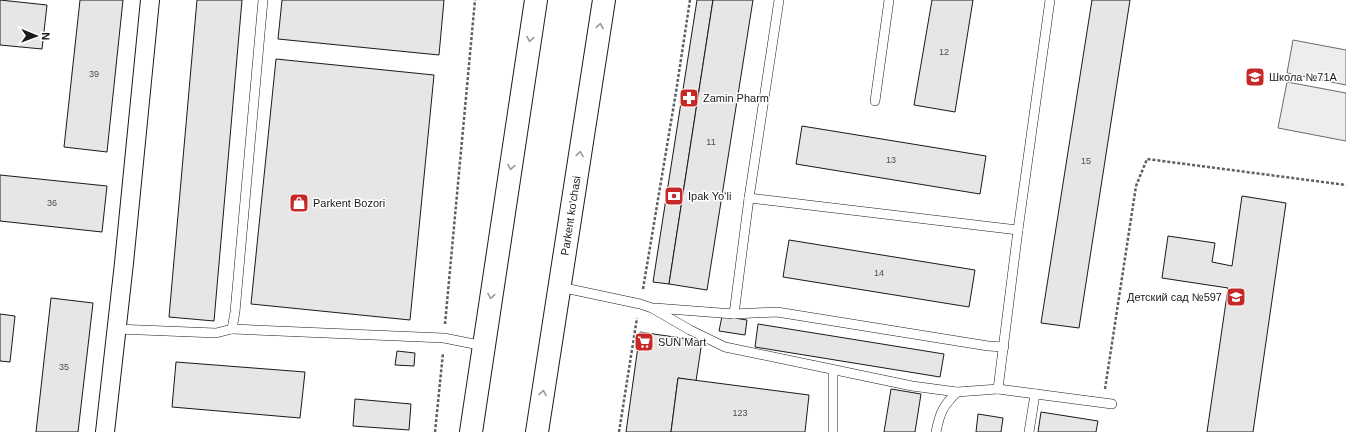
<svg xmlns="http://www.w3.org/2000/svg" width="1346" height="432" font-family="Helvetica,sans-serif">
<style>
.green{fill:#ededed;stroke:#6a6a6a}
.building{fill:#e6e6e6;stroke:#1a1a1a}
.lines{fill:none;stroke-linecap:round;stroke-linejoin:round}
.service-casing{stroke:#1a1a1a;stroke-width:10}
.minor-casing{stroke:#1a1a1a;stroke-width:20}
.primary-casing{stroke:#1a1a1a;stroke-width:24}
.path{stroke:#5f5f5f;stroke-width:2.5;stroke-dasharray:3 2;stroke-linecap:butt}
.service{stroke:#fff;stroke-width:9}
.minor{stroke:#fff;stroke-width:18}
.primary{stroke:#fff;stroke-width:22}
.oneway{stroke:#989898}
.labels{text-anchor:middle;stroke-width:3;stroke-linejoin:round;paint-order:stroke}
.number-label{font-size:9px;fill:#4d4d4d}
.poi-label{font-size:11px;fill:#1a1a1a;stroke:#fff;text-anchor:start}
.street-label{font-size:11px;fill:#1a1a1a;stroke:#fff}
</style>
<rect width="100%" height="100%" fill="#fff"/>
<g class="green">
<polygon points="1293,40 1346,50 1346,85 1287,73"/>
<polygon points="1287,82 1346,93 1346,141 1278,128"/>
</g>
<g class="building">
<polygon points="0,0 47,5 42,49 0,45"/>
<polygon points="80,0 123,0 107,152 64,147"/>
<polygon points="197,0 242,0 214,321 169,317"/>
<polygon points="282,0 444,0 439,55 278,39"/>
<polygon points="697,0 713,0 669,284 653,282"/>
<polygon points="713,0 753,0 707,290 669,284"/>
<polygon points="932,0 973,0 955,112 914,105"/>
<polygon points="1092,0 1130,0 1079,328 1041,323"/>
<polygon points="276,59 434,75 410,320 251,304"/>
<polygon points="802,126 986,156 980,194 796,164"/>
<polygon points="0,175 107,186 102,232 0,221"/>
<polygon points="1242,196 1286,203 1253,432 1207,432 1228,288 1162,278 1168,236 1215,243 1212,262 1232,266"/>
<polygon points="789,240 975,270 969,307 783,277"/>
<polygon points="51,298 93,303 78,432 36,432"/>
<polygon points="0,314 15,316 10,362 0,361"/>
<polygon points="722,316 747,320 745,335 719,331"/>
<polygon points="758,324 944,354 940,377 755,347"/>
<polygon points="640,332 702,341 696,381 678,378 671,432 626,432"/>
<polygon points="397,351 415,353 414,366 395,365"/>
<polygon points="176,362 305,372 300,418 172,407"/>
<polygon points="678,378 809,395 805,432 671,432"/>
<polygon points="891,389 921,394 915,432 884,432"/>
<polygon points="355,399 411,404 409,430 353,426"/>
<polygon points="1041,412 1098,421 1096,432 1038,432"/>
<polygon points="978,414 1003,418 1001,432 976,432"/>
</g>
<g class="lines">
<g class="service-casing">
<g id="service">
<polyline points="263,0 235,312 232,329 444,338 484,346"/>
<polyline points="875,101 889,0"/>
<polyline points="749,198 1018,230"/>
<polyline points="560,287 640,304 652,308 690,330 725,347 912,386 957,392 998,389 1018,230 1050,0"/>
<polyline points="655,308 734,314 749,198 779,0"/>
<polyline points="734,314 777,312 988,346 1004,347"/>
<polyline points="116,329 216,333 232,329"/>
<polyline points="998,389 1112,404"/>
<polyline points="833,432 833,370"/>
<path d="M936,432C940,412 943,406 957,392"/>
<polyline points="1029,432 1035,394"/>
</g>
</g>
<g class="minor-casing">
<polyline id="minor" points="105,432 124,263 150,0"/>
</g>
<g class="primary-casing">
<g id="primary">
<polyline points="471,432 536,0"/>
<path id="s1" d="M537,432L604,0"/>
</g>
</g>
<g class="path">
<polyline points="643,289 676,92 690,0"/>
<polyline points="445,324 475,0"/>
<polyline points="1105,389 1136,186 1147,159 1346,185"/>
<polyline points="435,432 443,353"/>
<polyline points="619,432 637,318"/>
</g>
<use href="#service" class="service"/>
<use href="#minor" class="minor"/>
<use href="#primary" class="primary"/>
</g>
<defs><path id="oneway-chevron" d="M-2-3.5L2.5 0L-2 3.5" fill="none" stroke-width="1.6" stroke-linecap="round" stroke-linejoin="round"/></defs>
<g class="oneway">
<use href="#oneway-chevron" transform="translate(600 26) rotate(-81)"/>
<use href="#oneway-chevron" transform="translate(530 39) rotate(99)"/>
<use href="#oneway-chevron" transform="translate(580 154) rotate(-81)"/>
<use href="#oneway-chevron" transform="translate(511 167) rotate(99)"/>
<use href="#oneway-chevron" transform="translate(491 296) rotate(99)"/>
<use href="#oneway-chevron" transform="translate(543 393) rotate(-81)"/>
</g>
<defs>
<g id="school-square" transform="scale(1)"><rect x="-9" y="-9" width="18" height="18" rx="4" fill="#c62828" stroke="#fff"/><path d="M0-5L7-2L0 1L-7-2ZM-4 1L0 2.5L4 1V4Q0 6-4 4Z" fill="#fff"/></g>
<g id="pharmacy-square" transform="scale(1)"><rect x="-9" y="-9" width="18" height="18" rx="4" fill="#c62828" stroke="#fff"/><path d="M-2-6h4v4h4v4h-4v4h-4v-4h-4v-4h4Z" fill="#fff"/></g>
<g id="bank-square" transform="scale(1)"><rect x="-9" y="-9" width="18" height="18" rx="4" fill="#c62828" stroke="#fff"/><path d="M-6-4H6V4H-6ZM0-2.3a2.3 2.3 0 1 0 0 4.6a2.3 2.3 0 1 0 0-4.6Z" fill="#fff"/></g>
<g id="shop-square" transform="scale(1)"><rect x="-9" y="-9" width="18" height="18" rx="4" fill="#c62828" stroke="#fff"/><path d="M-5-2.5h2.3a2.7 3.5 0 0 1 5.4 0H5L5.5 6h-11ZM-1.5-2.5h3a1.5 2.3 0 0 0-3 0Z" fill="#fff"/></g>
<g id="supermarket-square" transform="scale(1)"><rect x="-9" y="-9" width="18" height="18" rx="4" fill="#c62828" stroke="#fff"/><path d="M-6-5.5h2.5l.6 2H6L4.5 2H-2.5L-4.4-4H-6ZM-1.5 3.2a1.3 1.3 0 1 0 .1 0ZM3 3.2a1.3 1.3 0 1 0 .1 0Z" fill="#fff"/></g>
</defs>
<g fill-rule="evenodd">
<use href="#school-square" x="1255" y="77"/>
<use href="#pharmacy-square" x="689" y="98"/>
<use href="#bank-square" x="674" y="196"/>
<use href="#shop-square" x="299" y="203"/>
<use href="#school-square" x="1236" y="297"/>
<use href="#supermarket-square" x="644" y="342"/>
</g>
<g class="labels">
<g class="number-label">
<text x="944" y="55">12</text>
<text x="94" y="77">39</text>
<text x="711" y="145">11</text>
<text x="891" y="163">13</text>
<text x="1086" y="164">15</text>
<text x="52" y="206">36</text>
<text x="879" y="276">14</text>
<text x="64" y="370">35</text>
<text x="740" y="416">123</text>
</g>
<g class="poi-label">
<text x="1269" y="81">Школа №71А</text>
<text x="703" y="102">Zamin Pharm</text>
<text x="688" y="200">Ipak Yoʻli</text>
<text x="313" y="207">Parkent Bozori</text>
<text x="1222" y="301" text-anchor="end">Детский сад №597</text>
<text x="658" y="346">SUN Mart</text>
</g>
<g class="street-label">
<text dy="4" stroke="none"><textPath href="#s1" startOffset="219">Parkent ko'chasi</textPath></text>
</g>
</g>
<g transform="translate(36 36) rotate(91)" stroke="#ffffff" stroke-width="3" paint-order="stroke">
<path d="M0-3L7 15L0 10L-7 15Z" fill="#1a1a1a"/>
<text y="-6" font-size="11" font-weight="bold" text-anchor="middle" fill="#1a1a1a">N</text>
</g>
</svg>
